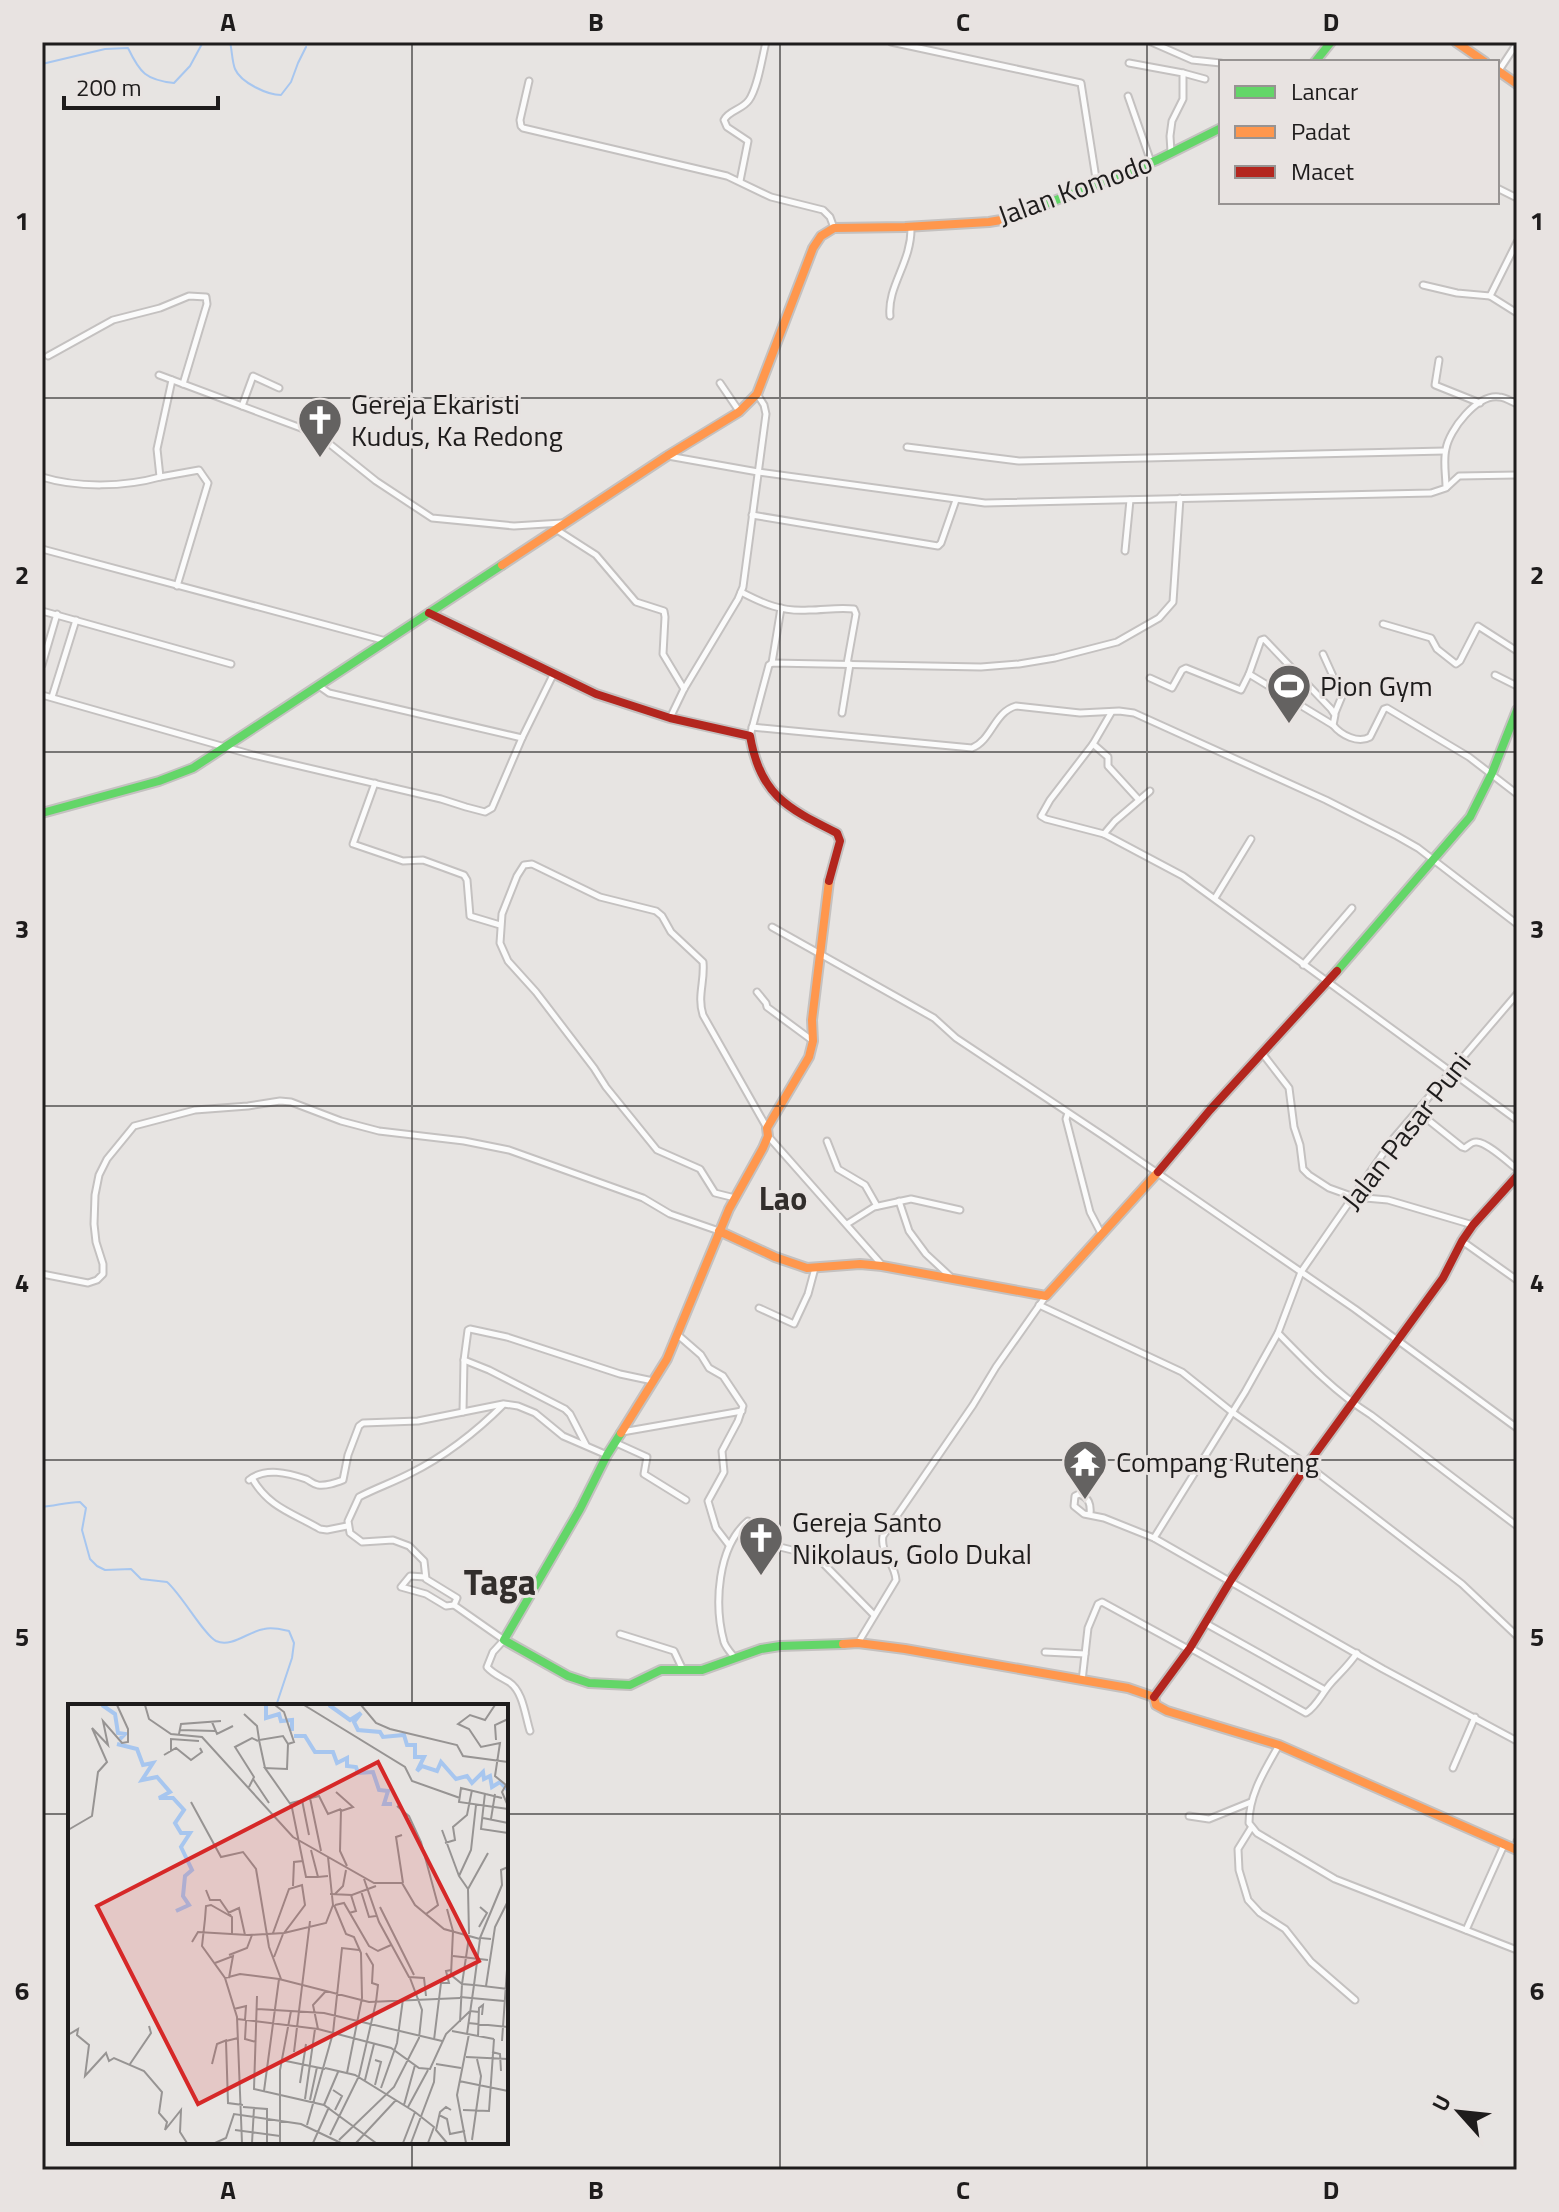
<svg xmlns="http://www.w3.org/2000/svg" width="1559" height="2212" font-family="'Titillium Web',sans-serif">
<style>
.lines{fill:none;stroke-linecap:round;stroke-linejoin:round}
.stream{stroke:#a7c6ef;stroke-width:2}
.street-casing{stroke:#c4c1c0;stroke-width:9}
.fast-casing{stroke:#c4c1c0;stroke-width:12}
.slow-casing{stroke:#c4c1c0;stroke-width:12}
.jam-casing{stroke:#c4c1c0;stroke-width:12}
.street{stroke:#fbfbfb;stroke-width:5}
.fast{stroke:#63d668;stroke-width:8}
.slow{stroke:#ff974d;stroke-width:8}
.jam{stroke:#b3261e;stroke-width:8}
.grid{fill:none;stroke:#1e1c1c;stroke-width:2;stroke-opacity:0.55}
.labels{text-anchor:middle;stroke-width:6;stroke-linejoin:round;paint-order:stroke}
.street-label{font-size:28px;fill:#1e1c1c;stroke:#e8e3e1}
.poi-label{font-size:28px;fill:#1e1c1c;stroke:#e8e3e1;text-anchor:start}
.quarter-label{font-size:32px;font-weight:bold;fill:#322e2c;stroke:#e8e3e1}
.district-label{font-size:36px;font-weight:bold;fill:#322e2c;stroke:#e8e3e1}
.inset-river{fill:none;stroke:#a7c6ef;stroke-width:4}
.inset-road{fill:none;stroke:#979493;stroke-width:2}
.view{fill:#d62828;fill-opacity:0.15;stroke:#d62828;stroke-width:4}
.inset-edge{fill:none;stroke:#1e1c1c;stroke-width:4}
.neatline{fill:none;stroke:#1e1c1c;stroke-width:3}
.grid-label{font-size:26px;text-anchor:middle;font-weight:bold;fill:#1e1c1c}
</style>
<rect width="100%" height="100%" fill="#e7e4e2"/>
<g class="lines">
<g class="stream">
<path d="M230,42C232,50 232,61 235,69C241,83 268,95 281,95L291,82L298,63L306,47"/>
<path d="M42,64L105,49L128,48C140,73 146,80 174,83L190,66L203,42"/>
<path d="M42,1507C55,1506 67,1502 80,1502L86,1508L82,1530L90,1559L97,1566L105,1570L131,1569L141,1579L167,1582C182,1595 204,1635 216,1641C232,1648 249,1631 264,1629C273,1627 280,1629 289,1631L294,1643L292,1658L276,1706"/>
</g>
<g class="street-casing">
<g id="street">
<polyline points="891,42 1081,83 1097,185"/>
<polyline points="1151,42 1192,60 1221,63"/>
<polyline points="1129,63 1183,73 1183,99 1172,121 1170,136 1171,152"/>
<polyline points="1498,72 1517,43"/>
<polyline points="1183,73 1205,79"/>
<polyline points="529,81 520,120 521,126 523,128 727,176 771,197 823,210 830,217 834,228"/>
<polyline points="1128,96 1151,162"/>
<path d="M740,181L748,141L727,127L724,120C729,110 742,110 749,100C758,87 762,58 766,42"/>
<polyline points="1497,188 1517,198"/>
<polyline points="1423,285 1457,293 1490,296 1517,242"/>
<polyline points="1490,296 1517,313"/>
<path d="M890,316C887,286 912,262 911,227"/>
<polyline points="48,356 113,320 160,308 189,296 206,297 207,304 183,384"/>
<polyline points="1439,360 1435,385 1480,403"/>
<polyline points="159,375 301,428 326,441 376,481 432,518 514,526 562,523"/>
<polyline points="720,383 739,411"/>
<polyline points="242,406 253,376 279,388"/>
<polyline points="907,447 1019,461 1445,451"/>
<path d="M668,456L758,472L985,503L1431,493L1446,488C1446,475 1443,461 1446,449C1449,430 1477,394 1499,397C1505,397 1512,402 1517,404"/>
<path d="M42,477C77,488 125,487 160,477L157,449L172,380"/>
<polyline points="160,477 199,470 208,483 177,586"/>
<polyline points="1447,487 1459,476 1517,475"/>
<polyline points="752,515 938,546 941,543 956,500"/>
<polyline points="557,530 596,555 636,602 664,611 665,617 663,654 684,689"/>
<polyline points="42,549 386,641"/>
<polyline points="1125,551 1130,500"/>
<path d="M741,592C764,604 782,612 809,610C824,610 839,607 854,609L856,614L847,664"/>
<polyline points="42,611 231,664"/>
<polyline points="1383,624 1431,638 1437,649 1456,664 1460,661 1478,626 1517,651"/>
<polyline points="1323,654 1342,696 1335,713"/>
<polyline points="772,663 781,608"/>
<polyline points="42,665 57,614"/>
<polyline points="1249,674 1261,640 1264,639 1331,709 1335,715 1333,725"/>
<polyline points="1495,675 1517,686"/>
<path d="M1150,678L1172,688L1182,670L1186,668L1241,690L1249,674L1333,725C1341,735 1358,744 1370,737L1384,709L1387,708L1469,757L1517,794"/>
<polyline points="319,686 329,693 522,738 554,673"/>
<polyline points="42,695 253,755 441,799 466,807 485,812 492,808 522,738"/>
<polyline points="52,697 76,620"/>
<polyline points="842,713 850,664"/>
<polyline points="1111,713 1093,744 1050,800 1041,816 1046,819 1104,834 1183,876 1517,1120"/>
<polyline points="670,718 684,689 738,599 743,587 766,414 764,405 757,394"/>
<path d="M752,727L972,748C992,740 994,712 1016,706L1080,713L1119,711L1134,713L1326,800L1397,836L1418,848L1517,924"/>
<polyline points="750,736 769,665 772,663 981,667 1019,664 1055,658 1117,642 1159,618 1173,602 1180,498"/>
<polyline points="1093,744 1108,757 1108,766 1139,800"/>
<polyline points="375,783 353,844 403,861 423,860 464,875 467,880 470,916 500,925"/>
<polyline points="1104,834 1115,821 1150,791"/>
<polyline points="1215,898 1251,839"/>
<polyline points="772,927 934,1018 956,1038 1108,1139 1355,1309 1517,1428"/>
<polyline points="1303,965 1352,908"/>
<polyline points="757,992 766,1003 767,1007 813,1041"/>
<polyline points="1262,1053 1289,1088 1294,1127 1300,1145 1303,1169 1309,1175 1329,1188 1354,1197 1388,1200 1473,1225"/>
<path d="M1417,1111L1462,1147L1465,1148C1469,1145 1472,1141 1477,1142C1488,1143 1508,1162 1517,1169"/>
<polyline points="1068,1113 1066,1119 1090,1212 1102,1235"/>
<polyline points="768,1136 882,1265"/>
<polyline points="827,1141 838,1169 865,1185 877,1206"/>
<path d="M735,1198L715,1193L700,1169L657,1150L606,1087L594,1068L536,992L508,961L500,943L502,914L517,876L524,865L532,864L600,897L656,911L662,916L671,932L703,962C705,981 697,996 703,1015L767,1128"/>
<polyline points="899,1201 909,1231 926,1254 953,1279"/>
<polyline points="847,1224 874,1207 911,1199 960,1210"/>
<polyline points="1462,1241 1517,1280"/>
<polyline points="42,1274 88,1283 97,1280 103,1274 103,1264 96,1242 94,1224 95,1195 99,1175 107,1159 134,1126 195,1110 248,1106 280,1101 291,1102 341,1121 379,1131 464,1141 509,1150 643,1198 670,1214 719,1231"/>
<polyline points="1039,1305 1182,1372 1232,1412 1307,1465 1462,1584 1517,1636"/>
<polyline points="759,1308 794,1324 808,1294 815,1268"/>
<path d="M1278,1333C1307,1363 1336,1393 1371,1415L1517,1526"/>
<polyline points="678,1335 701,1355 709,1368 723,1376 743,1406 738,1421 722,1451 724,1472 708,1501 716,1528 729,1545"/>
<polyline points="464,1360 489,1370 565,1409 570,1414 586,1445"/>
<polyline points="463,1412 464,1360 468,1330 470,1329 507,1337 620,1374 653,1381"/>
<polyline points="622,1432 742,1411"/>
<polyline points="614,1442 647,1457 644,1474 686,1500"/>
<path d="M252,1478C269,1508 293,1513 320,1529L327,1530L347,1526"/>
<path d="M249,1480C265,1467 288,1473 306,1479C312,1482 311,1483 318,1485C327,1486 335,1483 343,1480L348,1455L359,1426L363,1423L418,1421L503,1404"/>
<path d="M1090,1514C1091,1504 1089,1498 1079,1494L1075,1496L1074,1506L1084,1514L1104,1518L1154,1538L1383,1669L1517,1741"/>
<polyline points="1154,1538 1245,1392 1278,1333 1301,1272 1393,1139 1517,994"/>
<path d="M425,1577L410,1576L401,1587L426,1594L446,1606L454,1605L504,1640L493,1652L487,1667C493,1674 501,1677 509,1682C523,1691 525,1715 530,1731"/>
<path d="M454,1605L457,1598L426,1579L424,1561L409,1546L393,1540L362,1542L350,1533L348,1521L359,1497C376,1488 394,1482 411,1473C447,1455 476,1432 504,1404L518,1406L535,1413L563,1436L607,1455"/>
<polyline points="1205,1623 1325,1690"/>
<polyline points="620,1634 674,1651 683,1670"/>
<path d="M858,1643L896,1580C895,1563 880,1553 883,1536L973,1405L996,1367L1046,1296"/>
<path d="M1190,1648L1306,1713C1317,1706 1322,1693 1331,1683C1340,1673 1349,1665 1357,1653"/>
<polyline points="1045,1652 1085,1654"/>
<path d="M735,1658C731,1653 726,1648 724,1642C714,1605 717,1547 748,1521L753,1524L764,1543L816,1556L874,1615"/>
<polyline points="1082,1681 1088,1628 1098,1604 1102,1602 1188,1649"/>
<path d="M1279,1745C1265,1770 1249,1794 1249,1823L1257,1833L1335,1879L1517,1950"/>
<polyline points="1453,1768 1475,1717"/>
<polyline points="1189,1816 1209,1819 1251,1802"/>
<polyline points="1251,1828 1238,1849 1239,1870 1248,1900 1260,1913 1285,1929 1311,1962 1355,2000"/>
<polyline points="1514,1849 1517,1841"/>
<polyline points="1466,1930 1504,1845"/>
</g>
</g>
<g class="fast-casing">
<g id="fast">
<polyline points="1315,62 1331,42"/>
<polyline points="1036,208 1157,160 1221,128"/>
<polyline points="42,813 159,781 193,768 502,565"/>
<polyline points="1337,971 1470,817 1492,773 1517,710"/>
<polyline points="621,1433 607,1455 580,1509 504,1640 568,1676 589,1683 630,1685 661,1670 702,1670 761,1649 780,1646 843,1644"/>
</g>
</g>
<g class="slow-casing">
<g id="slow">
<polyline points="1456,42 1485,62"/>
<polyline points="1497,70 1517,84"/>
<polyline points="502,565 667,456 739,412 757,394 813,248 821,236 834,228 905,227 989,222 1007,219 1036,208"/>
<polyline points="719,1231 775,1257 807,1268 860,1264 882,1266 1046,1296 1158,1172"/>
<polyline points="621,1433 667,1359 729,1209 763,1148 768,1136 767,1128 809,1057 813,1041 812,1020 829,881"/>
<polyline points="843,1644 858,1643 905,1649 1128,1688 1154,1697 1156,1705 1167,1711 1279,1745 1517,1850"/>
</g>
</g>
<g class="jam-casing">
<g id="jam">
<path d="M429,613L596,694L670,718L750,736C760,795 787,808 837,833L840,841L829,881"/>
<polyline points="1158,1172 1210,1110 1337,971"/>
<polyline points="1154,1697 1190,1648 1231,1580 1307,1465 1443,1278 1462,1241 1473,1225 1517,1176"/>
</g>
</g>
<use href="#street" class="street"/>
<use href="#fast" class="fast"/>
<use href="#slow" class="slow"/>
<use href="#jam" class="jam"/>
</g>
<path class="grid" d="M412,42V1706M780,42V2170M1147,42V2170M42,398H1517M42,752H1517M42,1106H1517M42,1460H1517M42,1814H70M506,1814H1517M412,2142V2170"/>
<defs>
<g id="church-pin" transform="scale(2.3)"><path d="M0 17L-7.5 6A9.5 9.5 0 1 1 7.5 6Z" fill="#646261" stroke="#e8e3e1"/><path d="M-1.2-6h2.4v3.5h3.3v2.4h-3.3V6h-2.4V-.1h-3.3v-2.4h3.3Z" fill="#fff"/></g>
<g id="stadium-pin" transform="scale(2.3)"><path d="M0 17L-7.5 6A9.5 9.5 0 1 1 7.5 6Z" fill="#646261" stroke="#e8e3e1"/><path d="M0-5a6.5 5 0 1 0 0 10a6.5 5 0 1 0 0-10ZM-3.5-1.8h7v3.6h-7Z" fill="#fff"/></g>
<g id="temple-pin" transform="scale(2.3)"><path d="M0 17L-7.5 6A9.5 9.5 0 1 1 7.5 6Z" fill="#646261" stroke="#e8e3e1"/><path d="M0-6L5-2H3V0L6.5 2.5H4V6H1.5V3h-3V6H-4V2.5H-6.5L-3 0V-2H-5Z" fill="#fff"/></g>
</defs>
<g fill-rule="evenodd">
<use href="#church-pin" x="320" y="420"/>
<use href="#stadium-pin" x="1289" y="686"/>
<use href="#temple-pin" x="1085" y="1462"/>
<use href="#church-pin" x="761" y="1538"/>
</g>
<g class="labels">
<g class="street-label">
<text transform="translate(1075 189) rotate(-20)" y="10">Jalan Komodo</text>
<text transform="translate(1406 1131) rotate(-52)" y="10">Jalan Pasar Puni</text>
</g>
<g class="poi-label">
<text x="351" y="414">Gereja Ekaristi<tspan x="351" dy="32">Kudus, Ka Redong</tspan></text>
<text x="1320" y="696">Pion Gym</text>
<text x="1116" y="1472">Compang Ruteng</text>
<text x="792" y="1532">Gereja Santo<tspan x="792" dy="32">Nikolaus, Golo Dukal</tspan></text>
</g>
<g class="quarter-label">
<text x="783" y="1210">Lao</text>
</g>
<g class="district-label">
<text x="500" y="1595">Taga</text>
</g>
</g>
<g transform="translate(68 1704)">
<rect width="440" height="440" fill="#e7e4e2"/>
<path class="inset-river" d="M34,1L47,10L50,29L57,30L52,35M198,1V14L211,10L213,17L224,16V27M261,1L282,16L293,9L286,18L290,26L312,28L315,33L336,31L339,41H347V53H356L349,67L354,62L369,67L373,58L388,75L399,72L404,79L415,68L416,75L422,72L424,83L432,78L440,86M226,32H237L247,48H265L269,59L279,54V62L288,63L290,69L305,68L311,86L320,87L316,100H324M49,40L69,45L75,61L85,59L74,76L89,73L102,88L91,94H105L116,106L107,119L113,129H122L113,143L124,166L117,172L115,192L121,201L108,207"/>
<path class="inset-road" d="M77,1L81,15L103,30L134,33L225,133L306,179H334L347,201L376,225L412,235L406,281L440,285M207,1L216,8L226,38L220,40L219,65L197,64L223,101M236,1L337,63L344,77L392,94M293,1L308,19L322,25L389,41L395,52L440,58M427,1L417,16L402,11L390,20L401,25L413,43L432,39L427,72L438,81L434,88L440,102M176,10L189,22L191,35M144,18L149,30L165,22M112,26L147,27M111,30L113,20L153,17M428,36L427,21L440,15M103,47V35L131,37M96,51L108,44L123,56L134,48L132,44M197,64L191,36L215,32L220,40M185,75L201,99M181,83L186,73L167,43L184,34L190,37M268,88L285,103L273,107M417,89L413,125L440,129M242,94L253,147M434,94L393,84L391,98L440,105M234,96L241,131M123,98L153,153L175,148L188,165L201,243L213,275M329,102L341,112L353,138L370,201L358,210M273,105L272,147L279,162M415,114L440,119M423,115L427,90M0,126L24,112L30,68L39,58L24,24L40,41L35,17L54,39L60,38V25L49,1M374,126L391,172M334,131L328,133L335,179M377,139L387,136L385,123L399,111L404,86M243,146L250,173L260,172M250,173H238L223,99L251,92L260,110L273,105M296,175L311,218L341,273L356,274L358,292M225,182L226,158L235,157M400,185L420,149M138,186L142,196H152L163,212M293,187L301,213L308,212M262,190L284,191L308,182M267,190L275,182L278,166M266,201L278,230L286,233L293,249L294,294L279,369M267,201L276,199L301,242L310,247L323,241M312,203L346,271M379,205L385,227L383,271L394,280L392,318M160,209L171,204L177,231M281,209L288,207L283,191M137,215L134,242L157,274L169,313L174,439M137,215L138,202L143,201L164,213V230M411,223L419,209L412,203M216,229L258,219L265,201L260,153M401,230L400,185L391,172L403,146L408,101M401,233L394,280L406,281M423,235L412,234L434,181L433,166L440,163M124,238L130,228L180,231L216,229L237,201L234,181L221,185L205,229M161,251L179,244L184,231M385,252L420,256M206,253L215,230M147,259L165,252L161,274M157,274L172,270L211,275L301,298L392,294M418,282L427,223L440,197M189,292L186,385L256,401L308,439M392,293L436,297M166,305L178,302L177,316M189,305L256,309L374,337M169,315L250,325L323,344L351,364L362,365L378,330L402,307L411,308M178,317L177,335L188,338M400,319L440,323M250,325L245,301L258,287M384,327L426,335M399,330L406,281M0,331L10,325L9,331L21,341L17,372L38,349L41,357L46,354L76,367L94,388L91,409L99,418L97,426L113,406L112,428L119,439M410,333L411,304L415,301L414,311M170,334L158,337L160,399L175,401M366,336L373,279H381L378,267L383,266M434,337L440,251M226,348L242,217M424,348L432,350L433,367M398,353L440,355M213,356L257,365M307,356L313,358L307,381M62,360L83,329L81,322M144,360L149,340L159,336M368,360L393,364M257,364L287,371L347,408L366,423L360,439M297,376L306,340M391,377L440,387M232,379L238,340M313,384L329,339L335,295M265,386L274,392L267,406M196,387L211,275M237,395L247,325M242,396L249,363M256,401L270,368M336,401L347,361M175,403L199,405V439M340,403L360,366M395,406L421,407L426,335M371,411L379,415L382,430L397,427M239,421L265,329L274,244L291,246M167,426L212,432M262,431L291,372L308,298L310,281L304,279L305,261L298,249M271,436L326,383L351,334L354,306L342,274M404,436L413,372L409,355M147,439L158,434L166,410L233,420L273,439M184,439L186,404M212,439V366L223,307M245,439L261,403M288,439L328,396M335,439L347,408M343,439L366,378L367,363M379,439L368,426L372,408L378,403L383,406M398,439L389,391L401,330"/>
<path class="view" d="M310,58L411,257L130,400L29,202Z"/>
<rect width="440" height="440" class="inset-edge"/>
</g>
<rect width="1559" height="2212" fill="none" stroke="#e8e3e1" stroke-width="88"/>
<rect x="1219" y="60" width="280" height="144" fill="#e8e3e1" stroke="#979392" stroke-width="2"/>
<rect x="1235" y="86" width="40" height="12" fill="#63d668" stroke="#979392" stroke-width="2"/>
<text x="1291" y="100" font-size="24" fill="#1e1c1c">Lancar</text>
<rect x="1235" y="126" width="40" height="12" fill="#ff974d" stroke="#979392" stroke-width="2"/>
<text x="1291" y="140" font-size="24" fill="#1e1c1c">Padat</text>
<rect x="1235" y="166" width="40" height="12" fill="#b3261e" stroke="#979392" stroke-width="2"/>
<text x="1291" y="180" font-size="24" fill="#1e1c1c">Macet</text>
<g transform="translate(1459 2112) rotate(297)" stroke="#e8e3e1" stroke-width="6" paint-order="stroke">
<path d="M0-6L14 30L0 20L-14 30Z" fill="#1e1c1c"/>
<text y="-12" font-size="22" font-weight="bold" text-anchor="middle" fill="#1e1c1c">U</text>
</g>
<path d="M64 96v12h154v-12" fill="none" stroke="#1e1c1c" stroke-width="4"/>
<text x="76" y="96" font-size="24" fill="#1e1c1c" stroke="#e8e3e1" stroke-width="6" paint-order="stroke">200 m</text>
<rect x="44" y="44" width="1471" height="2124" class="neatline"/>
<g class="grid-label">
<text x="228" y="31">A</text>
<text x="596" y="31">B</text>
<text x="963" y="31">C</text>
<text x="1331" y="31">D</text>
<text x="22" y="230">1</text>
<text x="1537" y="230">1</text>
<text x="22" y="584">2</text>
<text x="1537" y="584">2</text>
<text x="22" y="938">3</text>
<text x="1537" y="938">3</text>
<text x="22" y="1292">4</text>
<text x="1537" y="1292">4</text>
<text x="22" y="1646">5</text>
<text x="1537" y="1646">5</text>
<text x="22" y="2000">6</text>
<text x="1537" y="2000">6</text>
<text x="228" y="2199">A</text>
<text x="596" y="2199">B</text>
<text x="963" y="2199">C</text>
<text x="1331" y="2199">D</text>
</g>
</svg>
